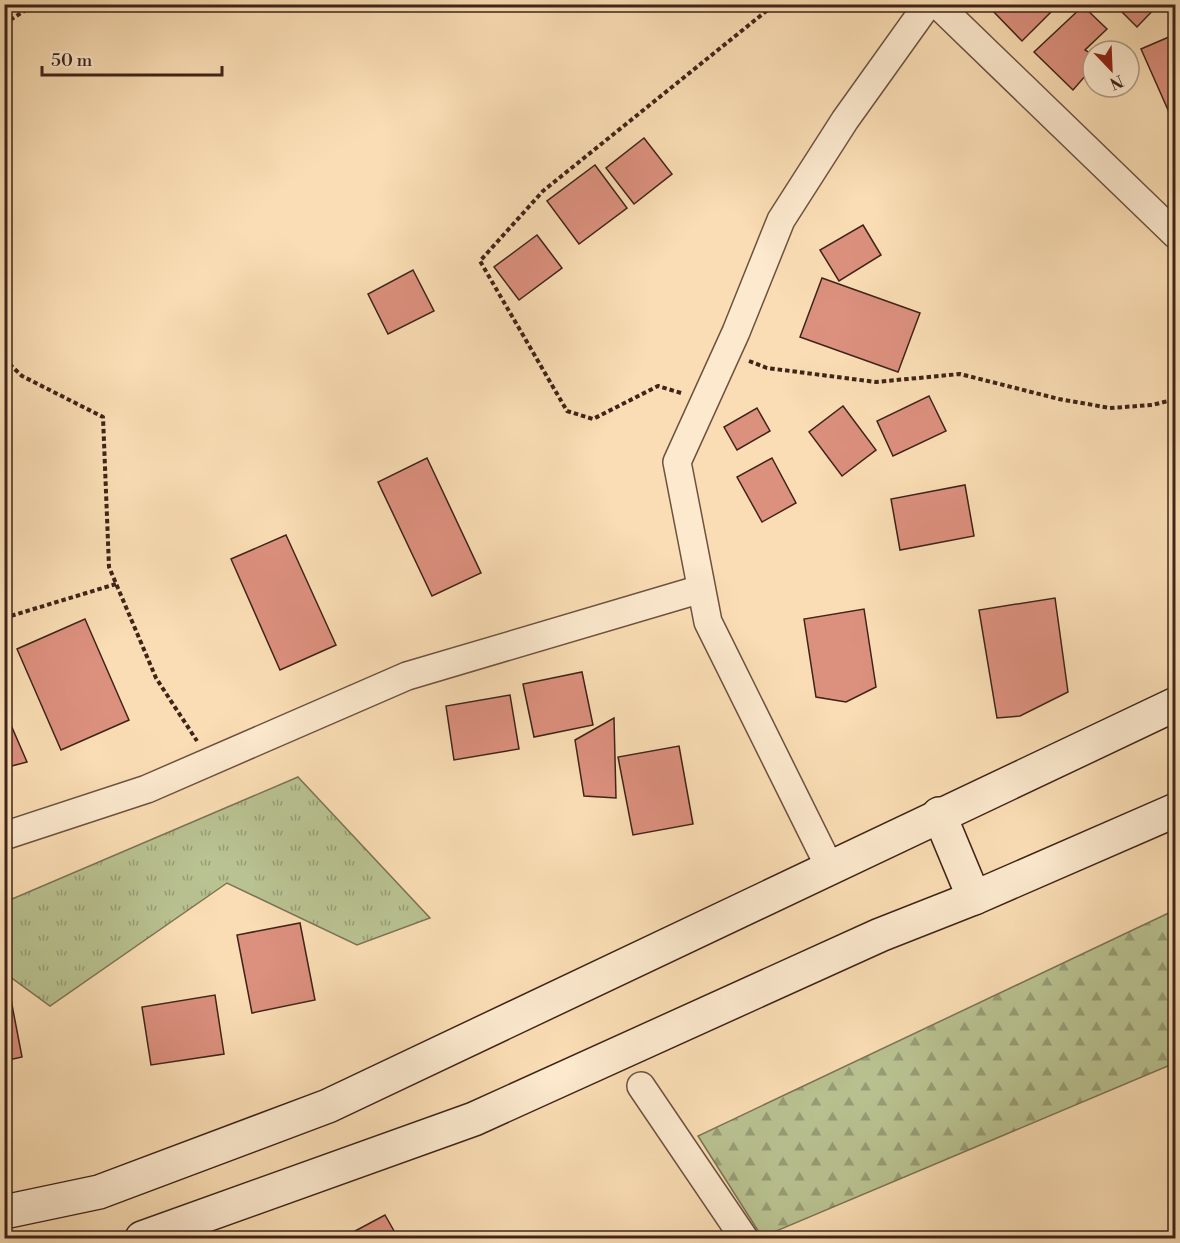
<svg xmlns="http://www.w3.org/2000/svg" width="1180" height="1243" font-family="'Libre Bodoni',serif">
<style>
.grass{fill:url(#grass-tufts);stroke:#7c7355;stroke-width:1.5}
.forest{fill:url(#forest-firs);stroke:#7c7355;stroke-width:1.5}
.building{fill:#dc907e;stroke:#3e2419;stroke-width:1.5}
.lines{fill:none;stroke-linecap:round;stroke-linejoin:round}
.minor-casing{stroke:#6d5240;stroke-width:30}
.secondary-casing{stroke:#3e2419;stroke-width:36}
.path{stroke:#3e2419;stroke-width:4;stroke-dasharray:4.5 3;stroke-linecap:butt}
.minor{stroke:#fce9ce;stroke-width:27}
.secondary{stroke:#fce9ce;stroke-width:33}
</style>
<defs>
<pattern id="grass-tufts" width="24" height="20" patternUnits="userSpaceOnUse" patternTransform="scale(1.5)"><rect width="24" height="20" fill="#b9c291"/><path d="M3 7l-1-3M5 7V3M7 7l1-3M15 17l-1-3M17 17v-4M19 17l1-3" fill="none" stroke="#989d76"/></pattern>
<pattern id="forest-firs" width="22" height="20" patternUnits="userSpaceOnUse" patternTransform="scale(1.5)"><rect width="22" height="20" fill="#b9c291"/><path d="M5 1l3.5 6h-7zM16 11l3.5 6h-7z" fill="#989d76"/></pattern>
</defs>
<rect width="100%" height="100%" fill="#faddb4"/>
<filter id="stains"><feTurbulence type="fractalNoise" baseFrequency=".00333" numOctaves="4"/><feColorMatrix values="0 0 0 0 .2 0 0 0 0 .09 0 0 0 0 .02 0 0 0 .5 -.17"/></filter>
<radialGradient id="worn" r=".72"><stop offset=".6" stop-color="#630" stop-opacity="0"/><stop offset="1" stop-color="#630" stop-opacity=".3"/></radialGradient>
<polygon class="grass" points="298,777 430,918 357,945 227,883 50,1006 5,973 5,902"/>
<polygon class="forest" points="1175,910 1175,1063 762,1237 698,1136"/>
<g class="building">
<polygon points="994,4 1059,4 1022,41 990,8"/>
<polygon points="1114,4 1159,4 1137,27"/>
<polygon points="1083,6 1107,29 1085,50 1093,55 1093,67 1073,90 1034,52"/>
<polygon points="1176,34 1176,128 1141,49"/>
<polygon points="644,138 672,174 634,204 606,168"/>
<polygon points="595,165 627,208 579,244 547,201"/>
<polygon points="863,225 881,255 839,281 820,250"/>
<polygon points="537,235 562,268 519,300 494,267"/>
<polygon points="413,270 434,311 388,334 368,294"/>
<polygon points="822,278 920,313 898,372 800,337"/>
<polygon points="929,396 946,431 893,456 877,421"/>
<polygon points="843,406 876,450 842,476 809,432"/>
<polygon points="757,408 770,431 737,450 724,427"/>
<polygon points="427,458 481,573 432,596 378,482"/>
<polygon points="772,458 796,503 762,522 737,477"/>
<polygon points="965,485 974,536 900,550 891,499"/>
<polygon points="286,535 336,645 280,670 231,559"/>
<polygon points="1055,598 1068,692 1020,716 997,718 979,610"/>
<polygon points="864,609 876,687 846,702 816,697 804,619"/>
<polygon points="85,619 129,720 61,750 17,649"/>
<polygon points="582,672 593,725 534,737 523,684"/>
<polygon points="510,695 519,749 454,760 446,706"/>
<polygon points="4,709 27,762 4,768"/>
<polygon points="614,718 616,798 584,796 575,740"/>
<polygon points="679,746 693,824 633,835 618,757"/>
<polygon points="300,923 315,1000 252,1013 237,935"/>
<polygon points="4,984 8,984 22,1057 4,1061"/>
<polygon points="215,995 224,1054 151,1065 142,1007"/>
<polygon points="385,1215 398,1238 342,1238"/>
</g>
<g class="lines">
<g class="minor-casing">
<g id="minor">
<polyline points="937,4 1176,235"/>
<polyline points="4,836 147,789 407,676 701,589"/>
<polyline points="830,868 708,622 677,462 736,332 781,220 845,120 928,4"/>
<polyline points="641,1086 744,1238"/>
</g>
</g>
<g class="secondary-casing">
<g id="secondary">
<polyline points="939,814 974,898"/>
<polyline points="4,1212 99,1192 328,1106 1176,704"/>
<polyline points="142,1238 474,1119 880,935 974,898 1176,810"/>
</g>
</g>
<g class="path">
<polyline points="4,24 35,4"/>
<polyline points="4,359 22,376 103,417 109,567 156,678 197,741"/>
<polyline points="749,361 767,368 876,382 960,374 1059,399 1110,408 1152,405 1176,399"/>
<polyline points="681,393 658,386 593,419 567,411 480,261 543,191 775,4"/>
<polyline points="4,618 116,584"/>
</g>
<use href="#minor" class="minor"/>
<use href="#secondary" class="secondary"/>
</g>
<rect width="1180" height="1243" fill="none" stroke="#faddb4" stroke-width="24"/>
<rect x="6" y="6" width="1168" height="1231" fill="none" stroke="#3e2419" stroke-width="3"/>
<rect x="12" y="12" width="1156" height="1219" fill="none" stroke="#3e2419" stroke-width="1.5"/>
<g transform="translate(1111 69) rotate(157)"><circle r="28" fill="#fce9ce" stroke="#b09a86" stroke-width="1.5"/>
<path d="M0-4.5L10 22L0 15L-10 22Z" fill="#8f2418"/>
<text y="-9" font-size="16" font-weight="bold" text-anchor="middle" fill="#3e2419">N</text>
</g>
<path d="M42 66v9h180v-9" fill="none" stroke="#3e2419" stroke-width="3"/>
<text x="51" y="66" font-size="18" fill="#3e2419" stroke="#fce9ce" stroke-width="4.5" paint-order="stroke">50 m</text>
<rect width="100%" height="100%" filter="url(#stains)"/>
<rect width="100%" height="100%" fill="url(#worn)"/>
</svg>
